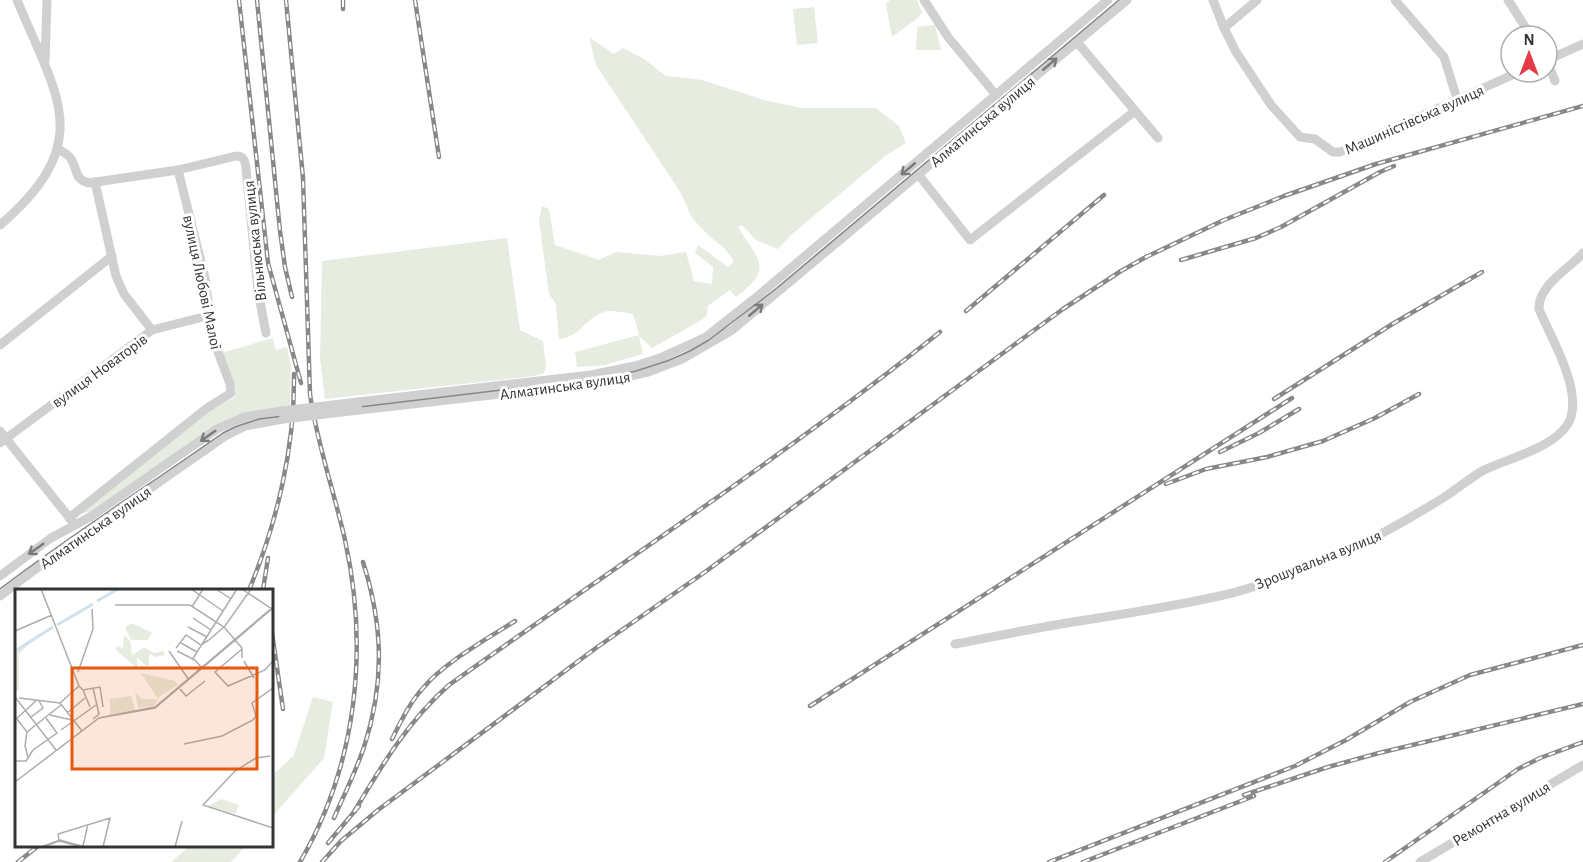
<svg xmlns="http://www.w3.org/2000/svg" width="1583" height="862" font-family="'Alegreya Sans',sans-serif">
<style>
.green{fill:#e6ecdf}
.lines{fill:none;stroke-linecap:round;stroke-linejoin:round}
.minor{stroke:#d0d0d0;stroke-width:9}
.tram{stroke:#888;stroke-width:1.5}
.rail-casing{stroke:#888;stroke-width:4.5}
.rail{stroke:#fff;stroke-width:2;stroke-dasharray:7;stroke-linecap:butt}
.minor-bridge{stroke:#d0d0d0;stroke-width:9}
.oneway{stroke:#7a7a7a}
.labels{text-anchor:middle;stroke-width:6;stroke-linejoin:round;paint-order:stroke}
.street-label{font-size:16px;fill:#333;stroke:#fff}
.inset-river{fill:none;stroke:#cfe2ee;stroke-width:3}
.inset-road{fill:none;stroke:#adadad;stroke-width:1.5}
.view{fill:#e8590c;fill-opacity:0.15;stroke:#e8590c;stroke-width:3}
.inset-edge{fill:none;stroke:#333;stroke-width:3}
</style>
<rect width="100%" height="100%" fill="#fff"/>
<g class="green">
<polygon points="890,0 917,0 922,13 919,17 892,37 886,4"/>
<polygon points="814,7 818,43 797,45 793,9"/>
<polygon points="935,25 941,50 916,50 917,27"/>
<path d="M589,37L614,54L623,48L644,59L666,76L702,80L764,100L802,108H876L899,126L906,143L885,156L790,236L778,249L756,240L742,225L738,227C758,260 775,268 736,297L730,290L708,306L707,315L703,319L652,348L639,336L643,354L605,365L577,367L575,352L639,335L633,314C625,313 611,309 604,312C585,318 581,337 559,339L556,304L549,294L539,220L542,206L549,209L555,245L599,260L616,252L660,256L686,252L694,281L712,284L713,267L695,253L698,245L728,267L734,261L724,248L708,235L692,218L681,193L596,65Z"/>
<polygon points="507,238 520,330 543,341 546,366 544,373 535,376 325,399 320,359 322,261"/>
<polygon points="273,338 276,350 287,347 291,367 290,407 213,428 89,512 79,514 213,409 235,397 236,390 221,353"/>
<polygon points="313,697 333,702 324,758 272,817 272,776 294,755"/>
<polygon points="190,846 204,846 207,849 210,846 246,846 231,862 171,862"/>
</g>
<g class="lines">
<g class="minor">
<polyline points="924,0 948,37 996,95"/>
<polyline points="1213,0 1224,28"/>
<polyline points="1257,0 1224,28 1236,52 1271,105 1300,137 1315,139 1333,152 1340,152 1519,72"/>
<polyline points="1395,0 1444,57 1457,99"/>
<polyline points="1508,0 1531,36"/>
<polyline points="1077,42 1158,138"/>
<polyline points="1547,60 1583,44"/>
<polyline points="45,61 47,0"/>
<polyline points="1547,61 1555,81"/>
<path d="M58,149C63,152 68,154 71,159C78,169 74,180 89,183L178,170L236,156C244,156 245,161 246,168L258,291L266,333"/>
<polyline points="918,174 970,240 1135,111"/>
<polyline points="95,182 116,276 124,294 152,330"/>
<path d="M0,225C96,142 58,99 17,0"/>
<polyline points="0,345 112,256"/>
<polyline points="358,402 591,375 635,366 660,358 706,337 759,295 1108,0"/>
<polyline points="359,410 591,384 621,378 648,372 682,359 732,330 1127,0"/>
<polyline points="0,431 72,521"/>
<polyline points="0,443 152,330 207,316"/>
<polyline points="69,518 207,408 231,393 230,384 215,344 207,316 208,301 205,278 178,170"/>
<polyline points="0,576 51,538 90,517 217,429 244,417 282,411"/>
<polyline points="0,596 45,562 225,436 245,426 283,419"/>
<path d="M955,644C992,637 1030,629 1067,623C1122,614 1178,606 1232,593C1264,585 1296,572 1326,559C1368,543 1405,521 1443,498C1457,489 1470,478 1484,470C1509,458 1562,446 1571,417C1580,385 1551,338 1539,309C1538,285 1569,269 1583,253"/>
<polyline points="1420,862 1583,765"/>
</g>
<path class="tram" d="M0,589C72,534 149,485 223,433L235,427L259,419L603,378L636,371L667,361L690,351L709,340L777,288L1119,0"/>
<g class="rail-casing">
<g id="rail">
<polyline points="239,0 268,263 301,383"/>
<polyline points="257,0 280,231 285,267 292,297"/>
<path d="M286,0L303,178L310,394C317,444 334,491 345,540C369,649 357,765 300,862"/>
<polyline points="343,0 343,9"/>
<polyline points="415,0 439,157"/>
<polyline points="1181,260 1256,238 1281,227 1380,172 1394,166"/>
<polyline points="966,311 1104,195"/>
<polyline points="1274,399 1394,323 1482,272"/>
<polyline points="1220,452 1259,433 1299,409"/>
<polyline points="1166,484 1206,469 1267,457 1323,441 1375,418 1419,394"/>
<path d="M249,590C277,523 295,447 294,374"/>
<polyline points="263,590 268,558"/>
<polyline points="272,633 283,709"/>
<polyline points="810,706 1292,398"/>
<path d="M392,739C401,721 410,702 424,687C445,662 487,639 515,621"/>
<polyline points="1244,795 1328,767 1379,753 1583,704"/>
<path d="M354,812C382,765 408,721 449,685C613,568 782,458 940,332"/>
<path d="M334,818C344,795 356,771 364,747C385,683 383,625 363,562"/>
<polyline points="328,843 359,806"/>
<polyline points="18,862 38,846"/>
<polyline points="322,862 341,841 378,810 596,648 705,572 1063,309 1121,271 1146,257 1224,220 1284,196 1376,164 1583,106"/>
<polyline points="1049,862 1295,766 1346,740 1410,702 1470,675 1583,645"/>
<polyline points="1083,862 1254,796"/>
<polyline points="1385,862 1518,769 1540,758 1583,742"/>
</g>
</g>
<use href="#rail" class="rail"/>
<g class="minor-bridge">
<polyline points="282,411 358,402"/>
<polyline points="283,419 359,410"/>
</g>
</g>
<defs><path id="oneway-shaft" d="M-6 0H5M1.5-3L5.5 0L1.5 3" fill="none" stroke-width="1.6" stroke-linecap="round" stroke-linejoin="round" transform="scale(1.5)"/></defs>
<g class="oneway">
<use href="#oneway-shaft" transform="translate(1050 64) rotate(-40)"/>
<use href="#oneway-shaft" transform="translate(908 169) rotate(140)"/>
<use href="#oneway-shaft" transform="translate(756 310) rotate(-40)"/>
<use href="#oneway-shaft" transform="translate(208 436) rotate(145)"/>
<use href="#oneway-shaft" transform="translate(36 549) rotate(145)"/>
</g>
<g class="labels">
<g class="street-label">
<text transform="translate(1414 119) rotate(-24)" y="6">Машиністівська вулиця</text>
<text transform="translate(982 121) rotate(-40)" y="6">Алматинська вулиця</text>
<text transform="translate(254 241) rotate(-96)" y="6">Вільнюська вулиця</text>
<text transform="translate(203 282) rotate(78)" y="6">вулиця Любові Малої</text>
<text transform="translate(99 370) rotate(-36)" y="6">вулиця Новаторів</text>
<text transform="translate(565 385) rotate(-8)" y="6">Алматинська вулиця</text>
<text transform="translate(95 527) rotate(-35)" y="6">Алматинська вулиця</text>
<text transform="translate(1318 559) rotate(-22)" y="6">Зрошувальна вулиця</text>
<text transform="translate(1501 813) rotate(-31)" y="6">Ремонтна вулиця</text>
</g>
</g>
<g transform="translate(15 589)">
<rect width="258" height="258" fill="#fff"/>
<path d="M115,35H119L137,44L133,51H116L110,39ZM109,46L115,52L117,66L129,58L139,64L148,62L150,66L140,68L134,64V76L131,77L122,68V79L101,61L102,57L108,59ZM21,48L4,65V101L0,102V61ZM126,84L160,92L163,96L145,107L139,117L123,119L120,103L127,110H143ZM116,107L121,123L95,126V110ZM206,210L224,216L220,225L193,217Z" fill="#e6ecdf"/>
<path class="inset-river" d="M82,12L103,0M42,36L78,15M0,62L38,38"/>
<path class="inset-road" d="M26,0L64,97M176,0L208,22M201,0L216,10M227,0L257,20M100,16H175L209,38L227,59V69M177,18L188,0M178,29L196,41M173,38L192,48M0,42L37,26M166,54L182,63M161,59L171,46L186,56L194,51L210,37L236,0M227,60L200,83L213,97L250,81L258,72M154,62L174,91M162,62L180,71L187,79M177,71L222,0M229,72L239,89M63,83L78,40L77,20M64,97L68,101L85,98L88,118M165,100L171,107L190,92M68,101L75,118M0,108L41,161M4,109L45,114M45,114L67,142M45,114L64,97M52,124L70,109M35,126L57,131M16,128L28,119L24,112M1,130L21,112M2,130L12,143L10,157L13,168M78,130L84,125L78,99M46,141L81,116M12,143L46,116M169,155L207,147L238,131L241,127L237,114L258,99M255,167L241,169L220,182L188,216L258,239M0,172H11L18,161L42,144L31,129M0,193L84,129L140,118L258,18M0,193L84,129L140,119L258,19M44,251L43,245L95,229L88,258M68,257L73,235M26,258L45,251L70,258M28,258L44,252L67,258M160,258L167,232"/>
<path class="view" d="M57,79H242V180H57Z"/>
<rect width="258" height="258" class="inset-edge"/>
</g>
<g transform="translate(1529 54)"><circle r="28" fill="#ffffff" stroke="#adadad" stroke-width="1.5"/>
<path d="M0-4.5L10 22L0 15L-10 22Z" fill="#e63946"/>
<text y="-9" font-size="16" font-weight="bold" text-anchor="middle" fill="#333333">N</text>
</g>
</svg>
